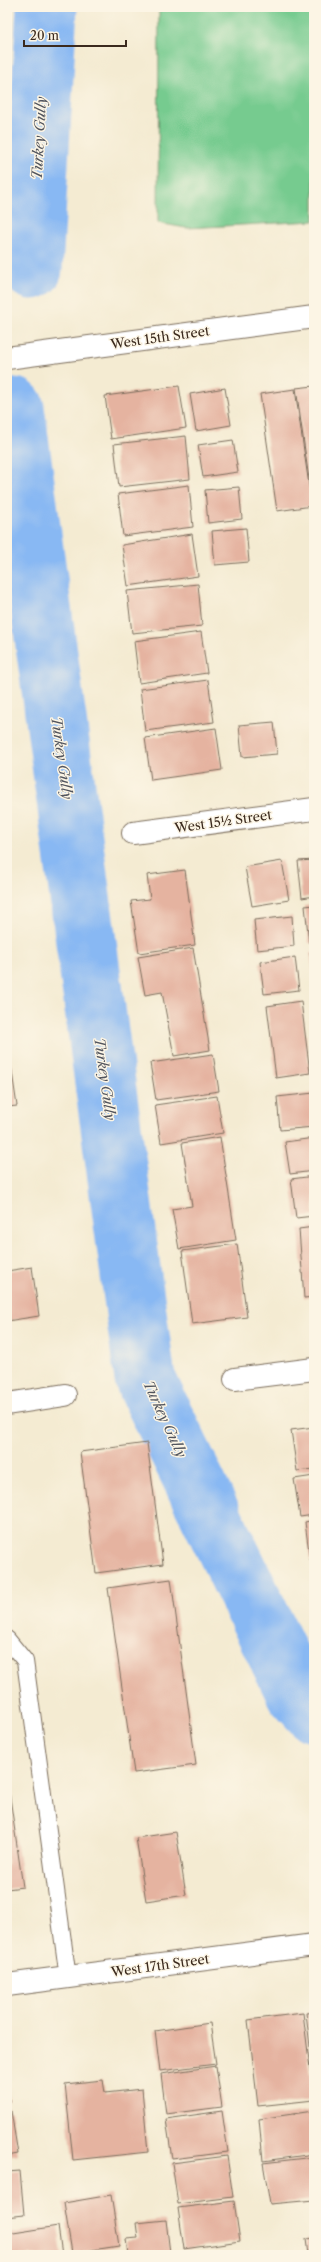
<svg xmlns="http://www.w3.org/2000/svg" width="321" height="2262" font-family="'Libre Caslon Text',serif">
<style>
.green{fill:#76cb8f;stroke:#587a56}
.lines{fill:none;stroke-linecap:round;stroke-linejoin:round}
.river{stroke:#88b8f3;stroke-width:61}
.building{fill:#e5b3a0}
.service-casing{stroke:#7c6e5d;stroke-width:18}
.minor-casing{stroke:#7c6e5d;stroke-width:24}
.service{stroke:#fff;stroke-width:16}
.minor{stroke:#fff;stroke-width:22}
.labels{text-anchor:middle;stroke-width:3;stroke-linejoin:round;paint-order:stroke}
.street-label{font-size:13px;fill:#3b2a1e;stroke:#fcf5e5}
.water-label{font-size:14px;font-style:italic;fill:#52555e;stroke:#fcf5e5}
</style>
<rect width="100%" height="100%" fill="#fcf5e5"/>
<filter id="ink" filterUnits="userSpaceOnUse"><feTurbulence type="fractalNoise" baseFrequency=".025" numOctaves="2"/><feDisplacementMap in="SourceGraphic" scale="8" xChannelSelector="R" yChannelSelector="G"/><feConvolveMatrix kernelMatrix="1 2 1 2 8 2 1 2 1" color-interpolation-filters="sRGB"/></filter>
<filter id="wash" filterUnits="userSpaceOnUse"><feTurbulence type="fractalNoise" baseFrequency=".012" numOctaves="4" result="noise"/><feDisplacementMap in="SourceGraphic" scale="16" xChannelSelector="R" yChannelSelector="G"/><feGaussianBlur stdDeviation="0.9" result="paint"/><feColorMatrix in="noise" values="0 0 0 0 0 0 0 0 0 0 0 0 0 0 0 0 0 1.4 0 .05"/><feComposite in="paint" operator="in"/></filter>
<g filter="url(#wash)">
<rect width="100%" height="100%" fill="#f4ebd2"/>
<polygon class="green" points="159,7 314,7 314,221 186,228 158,223"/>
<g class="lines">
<g class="river">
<polyline points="32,269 47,7"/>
<polyline points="14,408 145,1379 296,1692 314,1712"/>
</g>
</g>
<g id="blocks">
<g class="building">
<polygon points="179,386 186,428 111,439 105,396"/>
<polygon points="314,386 314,507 313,507 296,388"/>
<polygon points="225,388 231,425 196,431 190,394"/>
<polygon points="295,389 312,506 277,511 260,394"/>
<polygon points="186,436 190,479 119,487 114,444"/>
<polygon points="233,440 238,472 203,477 198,445"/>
<polygon points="189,485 193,527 123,536 118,494"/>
<polygon points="239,487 242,519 208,523 205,490"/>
<polygon points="246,528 249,562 215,565 212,531"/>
<polygon points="192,534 198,576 128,586 122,545"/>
<polygon points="198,584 202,626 132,633 127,591"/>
<polygon points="201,632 207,673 139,683 134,641"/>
<polygon points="208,680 214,722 145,731 140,689"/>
<polygon points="274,722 277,754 242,757 239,725"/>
<polygon points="216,728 222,770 151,780 145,738"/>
<polygon points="314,860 314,896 302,898 298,861"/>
<polygon points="282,861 289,900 252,906 245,867"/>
<polygon points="185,870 195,945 139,953 131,901 150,899 147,875"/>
<polygon points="314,905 314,943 309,943 305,906"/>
<polygon points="292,916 294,946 257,950 254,920"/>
<polygon points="193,948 210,1050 174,1056 162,992 145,995 138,957"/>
<polygon points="310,952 314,952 314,972 313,972"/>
<polygon points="295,957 299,990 264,994 260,962"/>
<polygon points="301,1001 310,1073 276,1078 267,1006"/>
<polygon points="7,1038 17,1106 7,1107"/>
<polygon points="213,1054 219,1091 156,1100 150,1063"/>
<polygon points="314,1093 314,1127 280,1130 277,1097"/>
<polygon points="217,1096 223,1133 161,1143 155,1105"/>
<polygon points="220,1137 236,1240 179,1249 172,1209 192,1206 182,1143"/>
<polygon points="314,1138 314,1171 290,1174 285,1142"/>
<polygon points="314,1176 314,1216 296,1218 291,1179"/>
<polygon points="314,1227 314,1297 304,1298 299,1229"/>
<polygon points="237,1244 247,1317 192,1324 182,1251"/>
<polygon points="32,1267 39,1316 7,1321 7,1271"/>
<polygon points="314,1427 314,1469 297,1471 291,1430"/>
<polygon points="147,1443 163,1564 96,1573 80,1452"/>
<polygon points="314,1476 314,1515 300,1517 294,1479"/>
<polygon points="314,1520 314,1560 310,1560 305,1522"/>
<polygon points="171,1579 196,1765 134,1773 108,1588"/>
<polygon points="7,1777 23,1887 7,1889"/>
<polygon points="176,1832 186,1895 146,1901 136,1838"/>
<polygon points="314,2012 314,2055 311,2055 306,2013"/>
<polygon points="303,2013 314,2100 258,2106 248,2020"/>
<polygon points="210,2023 216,2064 160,2071 155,2031"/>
<polygon points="216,2066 222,2107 166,2114 161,2074"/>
<polygon points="103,2080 105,2093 142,2089 148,2152 73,2160 65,2084"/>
<polygon points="7,2085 10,2101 7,2101"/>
<polygon points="11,2111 18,2154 7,2156 7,2112"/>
<polygon points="222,2111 228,2152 172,2159 166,2119"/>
<polygon points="313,2111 314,2154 263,2161 259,2119"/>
<polygon points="227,2156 233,2197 178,2204 172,2163"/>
<polygon points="314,2157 314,2200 270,2204 263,2163"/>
<polygon points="20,2171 24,2215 7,2217 7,2172"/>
<polygon points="111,2195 119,2246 72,2253 64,2203"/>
<polygon points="234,2201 240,2241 184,2249 178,2208"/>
<polygon points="166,2220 170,2253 128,2255 126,2239 138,2238 136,2223"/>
<polygon points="58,2226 62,2255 7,2255 7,2234"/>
<polygon points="314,2238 314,2255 308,2255 306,2239"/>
</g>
</g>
</g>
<g filter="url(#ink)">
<use href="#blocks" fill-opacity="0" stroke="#7c6e5d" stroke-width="1"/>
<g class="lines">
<g class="service-casing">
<polyline id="service" points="7,1639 25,1661 68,1978"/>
</g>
<g class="minor-casing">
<g id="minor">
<polyline points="7,358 314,317"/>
<polyline points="133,833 314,809"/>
<polyline points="235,1379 314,1369"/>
<polyline points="7,1404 65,1395"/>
<polyline points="7,1985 314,1945"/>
</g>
</g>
<use href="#service" class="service"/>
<use href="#minor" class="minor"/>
</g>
</g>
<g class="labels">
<g class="street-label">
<text transform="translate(160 337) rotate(-8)" y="5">West 15th Street</text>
<text transform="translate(223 821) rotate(-8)" y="5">West 15½ Street</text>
<text transform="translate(160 1965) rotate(-8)" y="5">West 17th Street</text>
</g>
<g class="water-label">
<text transform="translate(39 138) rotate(-87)" y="5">Turkey Gully</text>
<text transform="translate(62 758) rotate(82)" y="5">Turkey Gully</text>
<text transform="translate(105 1079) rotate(82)" y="5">Turkey Gully</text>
<text transform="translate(165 1419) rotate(65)" y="5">Turkey Gully</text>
</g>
</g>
<rect width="321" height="2262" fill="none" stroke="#fcf5e5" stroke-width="24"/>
<path d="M24 40v6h102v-6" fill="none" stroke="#3b2a1e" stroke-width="2"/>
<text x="30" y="40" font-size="12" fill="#3b2a1e" stroke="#fcf5e5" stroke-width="3" paint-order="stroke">20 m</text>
</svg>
